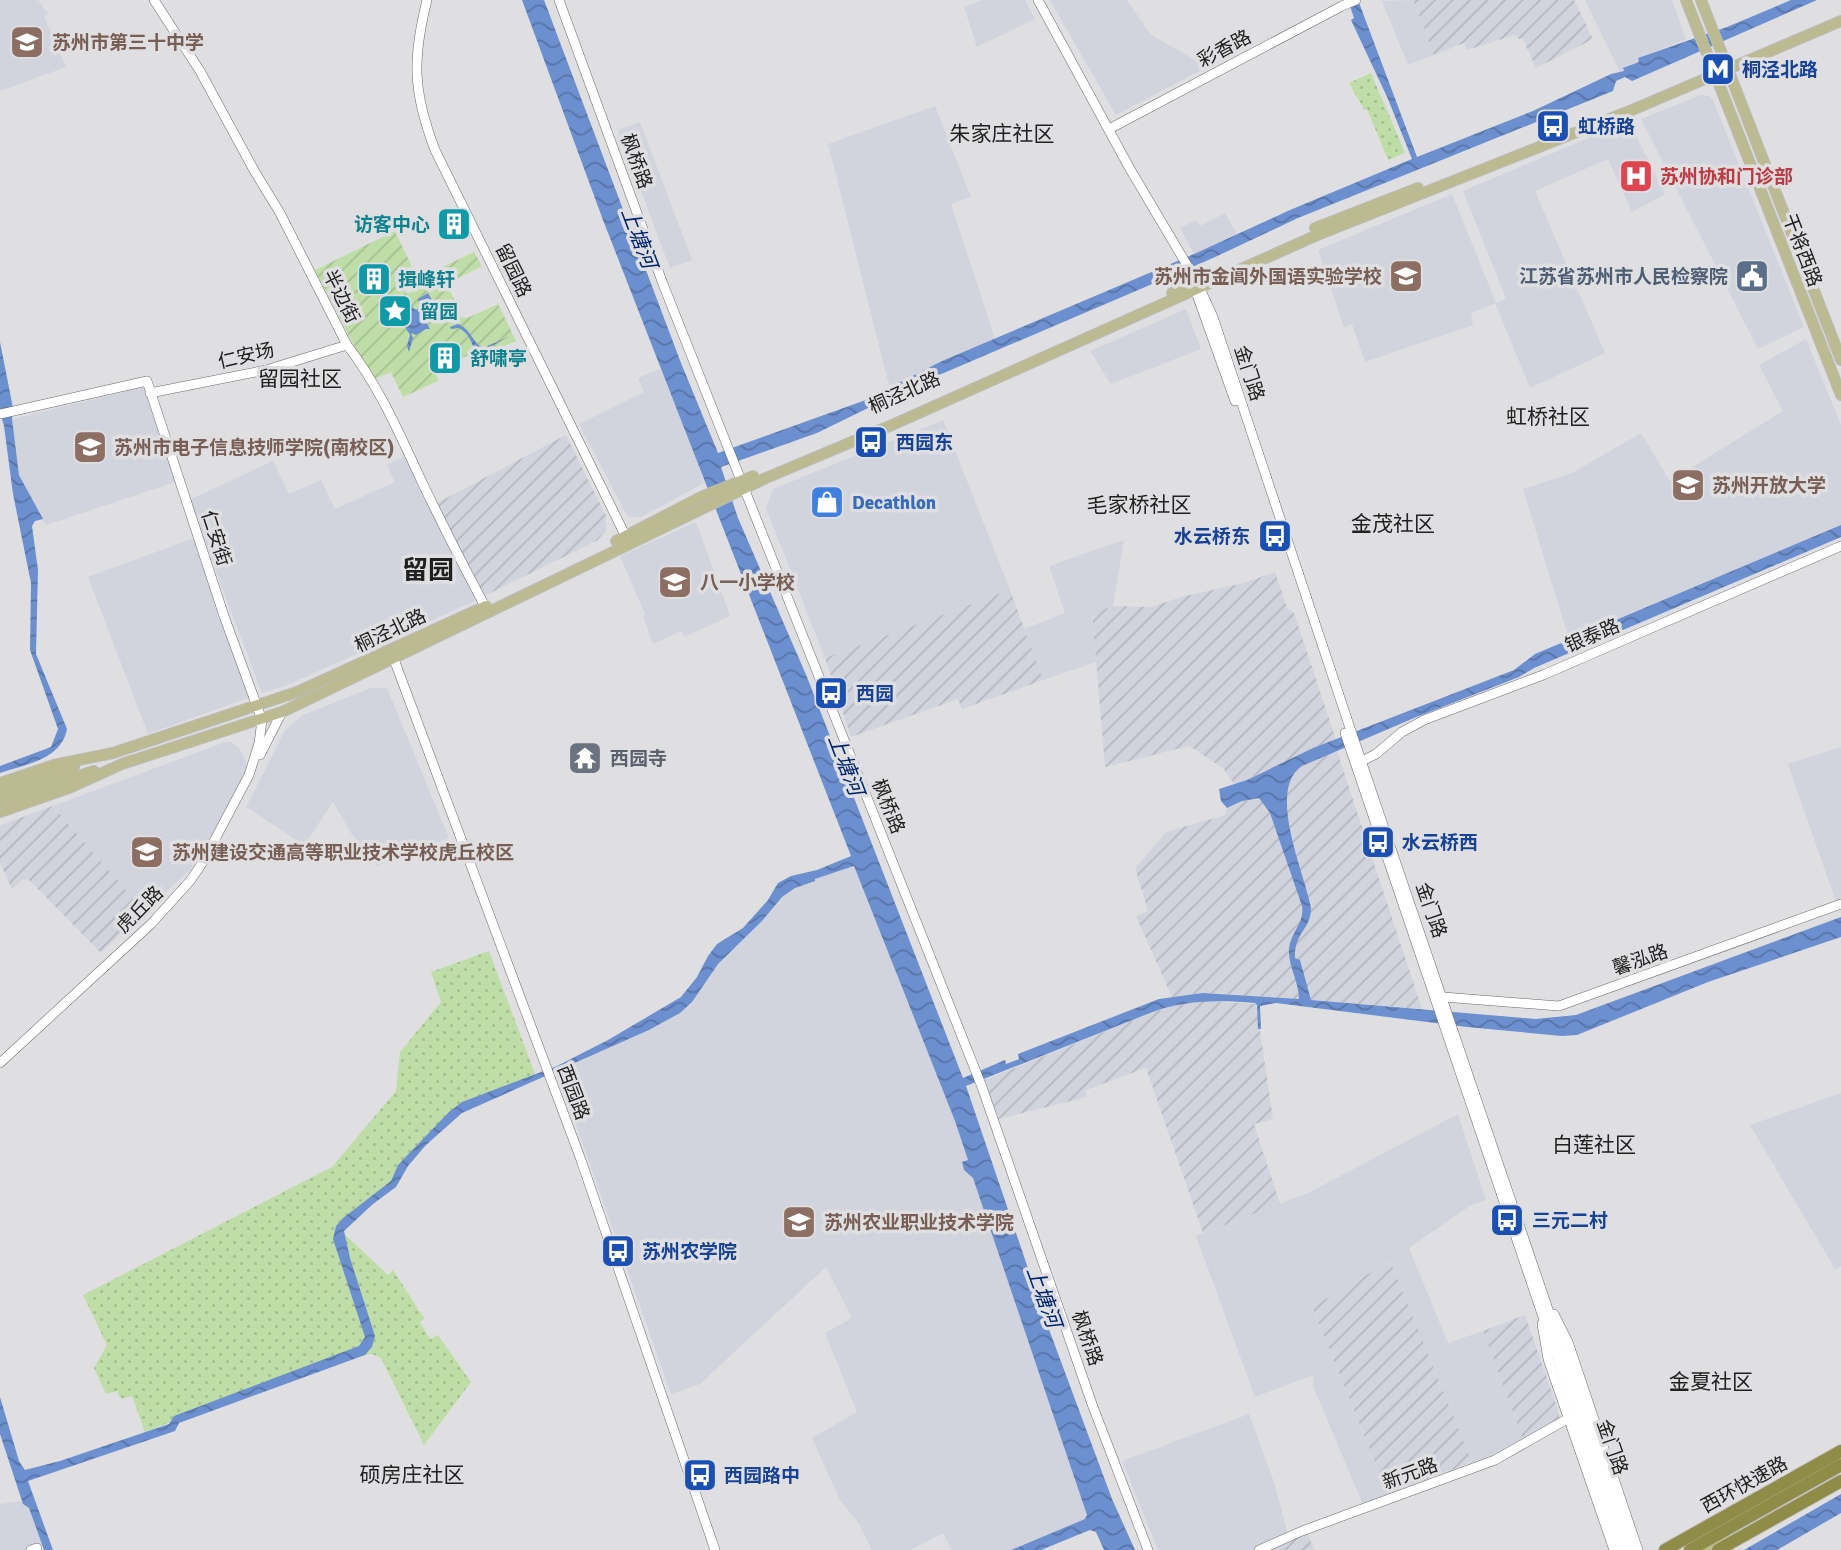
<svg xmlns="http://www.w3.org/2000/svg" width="1841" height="1550" font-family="Signika,'Noto Sans SC',sans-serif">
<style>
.built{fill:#d2d4dd}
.industrial{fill:url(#industrial-furrows)}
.grass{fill:url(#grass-dots)}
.garden{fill:url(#garden-furrows)}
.water{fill:url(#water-waves)}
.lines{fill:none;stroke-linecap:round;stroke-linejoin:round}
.secondary-casing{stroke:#69696b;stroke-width:10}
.primary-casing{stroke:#bcbcbc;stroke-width:12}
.highway-casing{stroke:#bcbcbc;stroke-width:14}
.secondary{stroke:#fff;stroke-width:9}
.primary{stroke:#bcba91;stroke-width:10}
.highway{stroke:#8f8c48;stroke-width:12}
.labels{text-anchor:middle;stroke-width:7;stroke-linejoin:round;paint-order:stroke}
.education-label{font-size:19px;font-weight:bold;fill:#785e54;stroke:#dfdfe1;text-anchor:start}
.street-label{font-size:19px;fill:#202021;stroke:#dfdfe1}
.transit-label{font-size:19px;font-weight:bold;fill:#164399;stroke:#dfdfe1;text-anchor:start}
.health-label{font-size:19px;font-weight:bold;fill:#be3a42;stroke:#dfdfe1;text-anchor:start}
.culture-label{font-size:19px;font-weight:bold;fill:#0d838f;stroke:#dfdfe1;text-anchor:start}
.service-label{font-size:19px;font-weight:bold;fill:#4e5e75;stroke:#dfdfe1;text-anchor:end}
.shop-label{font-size:19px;font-weight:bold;fill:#366cbe;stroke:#dfdfe1;text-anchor:start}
.worship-label{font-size:19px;font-weight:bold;fill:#5b616d;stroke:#dfdfe1;text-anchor:start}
.neighbourhood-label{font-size:21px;fill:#202021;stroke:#dfdfe1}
.water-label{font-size:21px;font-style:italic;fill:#00246f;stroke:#dfdfe1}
.district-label{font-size:26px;font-weight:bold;fill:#202021;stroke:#dfdfe1}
</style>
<defs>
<pattern id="industrial-furrows" width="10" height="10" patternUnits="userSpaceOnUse" patternTransform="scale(1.75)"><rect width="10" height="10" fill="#d2d4dd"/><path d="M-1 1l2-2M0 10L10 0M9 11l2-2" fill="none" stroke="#b4b6bd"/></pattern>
<pattern id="grass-dots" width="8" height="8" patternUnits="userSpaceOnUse" patternTransform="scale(1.75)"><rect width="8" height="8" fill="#bfdea7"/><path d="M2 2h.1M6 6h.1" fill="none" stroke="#a4be8f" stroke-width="1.8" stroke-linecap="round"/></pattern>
<pattern id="garden-furrows" width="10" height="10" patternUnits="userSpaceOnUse" patternTransform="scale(1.75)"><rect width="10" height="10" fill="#bfdea7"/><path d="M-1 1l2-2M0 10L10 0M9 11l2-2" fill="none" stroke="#a4be8f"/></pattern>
<pattern id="water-waves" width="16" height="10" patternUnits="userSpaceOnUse" patternTransform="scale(1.75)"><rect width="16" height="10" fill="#6b8fcf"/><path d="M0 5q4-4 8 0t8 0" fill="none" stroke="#5874a8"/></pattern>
</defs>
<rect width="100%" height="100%" fill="#dfdfe1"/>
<g class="built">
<polygon points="0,0 38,0 48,14 44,17 66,67 0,91"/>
<polygon points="982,0 1025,0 1035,19 977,47 964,7"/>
<polygon points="1050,0 1127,0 1150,34 1207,67 1116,115"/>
<polygon points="1413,0 1434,55 1408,65 1382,1"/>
<polygon points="1585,0 1672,0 1686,39 1638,58 1639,62 1620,72"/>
<polygon points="1701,95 1709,96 1713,100 1804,327 1758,349 1641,119"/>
<polygon points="935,106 971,197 951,204 995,339 942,361 890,389 828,144"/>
<polygon points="640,122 692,260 670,268 618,130"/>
<polygon points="1626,122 1630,123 1665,194 1632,212 1608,159 1535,191 1605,353 1530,388 1495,303 1471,313 1473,325 1365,362 1352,324 1344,327 1318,250 1452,194 1496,303 1506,298 1463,191"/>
<polygon points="1225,213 1237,234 1194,254 1180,228 1196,220 1200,226"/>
<polygon points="1186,309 1201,349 1111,384 1090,351"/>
<polygon points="1806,339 1841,425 1841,525 1569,639 1523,489 1572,473 1641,433 1670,481 1783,411 1759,365"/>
<polygon points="660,369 691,443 704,483 641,517 631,517 627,515 579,424 644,392 638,378"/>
<polygon points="144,387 147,390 175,482 46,525 19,475 12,419"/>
<polygon points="943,420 1010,590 825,658 766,508 773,489"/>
<polygon points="405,456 477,600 285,686 262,693 189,500 273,461 289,494 321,480 335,509 395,482 387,465"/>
<polygon points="696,522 730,616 684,637 681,631 653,644 643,616 645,614 620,556"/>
<polygon points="194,538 250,697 148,734 88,577"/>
<polygon points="1124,540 1113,606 1092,613 1096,662 1043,680 1024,629 1065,613 1049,566"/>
<polygon points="371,688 387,688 449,838 376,866 351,833 333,802 304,845 246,807 285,730 303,715"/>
<polygon points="225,742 231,742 239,748 245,759 247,773 214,833 189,871 144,911 53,806"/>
<polygon points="1841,747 1841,900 1836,902 1788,764"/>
<polygon points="855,866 955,1121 1087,1515 1085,1519 1059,1532 1011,1550 952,1550 943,1533 911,1550 872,1550 859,1524 840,1500 812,1438 857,1412 825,1333 852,1318 826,1267 700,1384 671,1394 557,1071 649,1030 680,1013 692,1002 717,964 762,921 782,897 795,888 815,881 815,879"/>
<polygon points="1841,1093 1841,1266 1835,1269 1750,1125"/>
<polygon points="1458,1114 1486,1200 1471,1205 1409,1248 1448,1343 1483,1331 1525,1444 1472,1462 1389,1261 1312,1308 1388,1494 1363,1505 1314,1388 1313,1375 1255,1397 1196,1236 1308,1193"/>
<polygon points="1249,1414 1275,1485 1289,1539 1266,1550 1158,1550 1122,1461"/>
<polygon points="22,1501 29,1508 42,1545 25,1550 0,1550 0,1504"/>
</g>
<g class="industrial">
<polygon points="1413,0 1574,0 1593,39 1536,68 1523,39 1519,39 1515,35 1467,50 1464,43 1434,55"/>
<polygon points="566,435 606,516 606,530 598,540 482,597 435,504"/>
<polygon points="1275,572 1287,608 1294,613 1336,740 1242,782 1253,798 1302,766 1337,751 1422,1009 1215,993 1172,997 1136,916 1148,911 1135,868 1166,832 1225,815 1227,808 1239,803 1234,784 1223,768 1189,746 1105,767 1092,613 1113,606 1151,607 1181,597 1244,583"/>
<polygon points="1010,590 1043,680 962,709 958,699 851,737 825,658"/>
<polygon points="53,806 144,911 101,953 28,879 22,880 12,889 0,863 0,825"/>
<polygon points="1200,1001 1256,1004 1273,1119 1254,1124 1280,1204 1203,1233 1146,1068 1086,1090 1087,1097 999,1119 985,1080 1150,1013 1175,1005"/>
<polygon points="1390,1261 1472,1462 1388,1494 1312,1307"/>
<polygon points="1525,1315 1557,1407 1560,1421 1525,1444 1483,1331"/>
<polygon points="1306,1531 1315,1550 1266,1550"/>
</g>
<g class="grass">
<polygon points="1371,73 1405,153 1388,160 1367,109 1364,110 1349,83"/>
<polygon points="489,951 535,1074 455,1107 398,1165 392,1181 343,1218 336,1226 388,1275 393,1270 424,1318 420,1322 430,1339 438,1335 471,1382 424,1445 381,1358 372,1354 365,1355 359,1347 145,1432 132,1396 121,1399 117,1391 106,1394 94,1368 107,1345 83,1295 332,1167 396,1091 400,1052 441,1002 431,972"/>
</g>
<polygon class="garden" points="395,231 412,267 397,274 407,294 431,281 428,274 474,252 482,266 447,284 455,301 451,303 458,317 467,318 498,304 516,341 481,356 477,351 436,371 438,381 403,397 391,372 372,380 315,270"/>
<g class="water">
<path d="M522,0H544L681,363L718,453L863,401L942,361L1194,254L1290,210L1412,159L1388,99L1351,20L1354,18L1348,0H1358L1417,157L1533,111L1611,74L1624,71L1623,68L1639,62L1638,58L1727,27L1791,0H1817L1632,81L1625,77L1616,81L1613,91L1298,218L1213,258L911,387L817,433L721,467L738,518L807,677L963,1078L1005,1060L1006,1064L1019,1059L1018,1054L1159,999L1203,993L1299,999C1299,982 1288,966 1289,949C1290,933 1305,923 1302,906L1270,813L1259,798L1242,801L1227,808L1221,801L1219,789L1247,780L1313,748L1514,670L1535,654L1841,525V537L1534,668L1519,677L1414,718L1302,766C1266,790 1305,874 1311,908C1311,930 1294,932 1295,958L1300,960L1311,1000L1536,1019L1576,1015L1841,917V937L1708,982L1577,1035L1562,1036L1467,1027L1276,1003L1260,1006L1261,1029H1258L1257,1005L1255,1003C1218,1000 1185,1000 1150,1013L966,1086L1047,1324L1112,1499L1135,1550H1104L1096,1532L1090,1530L1041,1550H1011L1085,1519L1087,1515L973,1178L964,1170L962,1162L968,1160L955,1121L854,866L815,879V881L795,888L782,897L762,921L718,964L692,1002L680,1013L649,1030L462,1113L426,1145L408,1166L396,1187L373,1204L344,1231L350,1258L375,1336L372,1347L365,1355L179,1423L175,1431L28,1481L53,1550H44L29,1508L23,1504L0,1434V1397L19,1461L25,1470L60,1461L169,1424L174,1416L359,1346L365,1337L333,1239L336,1226L343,1218L391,1181L398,1165L449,1112L462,1102L557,1066L608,1040L681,997L697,977L708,956L717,944L743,928L768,900L778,883L791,876L817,870L851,856L603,220Z"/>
<polygon points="428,293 436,307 428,311 431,317 425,320 430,329 426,329 416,335 411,333 413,338 409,352 407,346 410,335 402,322 408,318 402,316 401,308 405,305 405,303 411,303 413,308 416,310 419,307 418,299"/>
<path d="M458,324C471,329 472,342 483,348L510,336L484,350L474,349C471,340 468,333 459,328L451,329L450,327Z"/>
<path d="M0,342L13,408L12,419L19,475L43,519L35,521L32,526L38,570L36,654L67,729C61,760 26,764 0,773V766L51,747L58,729L30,650L31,583L13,494L4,426L0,412Z"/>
<polygon points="1841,1494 1841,1513 1777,1550 1744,1550"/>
</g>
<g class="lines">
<g class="secondary-casing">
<g id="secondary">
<path d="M154,0L200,71L255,172L280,213L347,345C379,386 400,435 422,482C443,526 465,569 488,612"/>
<path d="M427,0C412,60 413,92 435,150L628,541"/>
<polyline points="559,0 663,284 982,1087 1092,1404 1148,1550"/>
<polyline points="1038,0 1130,169 1197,282 1213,317 1351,731 1630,1550"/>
<polyline points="1109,129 1342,6 1356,0"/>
<polyline points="1196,292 1235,401"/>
<polyline points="150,393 266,370 347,345"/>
<polyline points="0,414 147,381 224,616 262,720 259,743 249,775 203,862 190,881 151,924 0,1063"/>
<polyline points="392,654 581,1160 715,1550"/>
<polyline points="1345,733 1622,1550"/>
<polyline points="260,755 282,712"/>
<polyline points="1362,761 1376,754 1402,732 1424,720 1543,675 1841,546"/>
<polyline points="1443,997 1559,1006 1841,904"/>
<polyline points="1554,1314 1568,1342 1638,1550"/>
<polyline points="1542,1324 1548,1359 1614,1550"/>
<polyline points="31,1550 37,1548 37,1550"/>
<polyline points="1259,1550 1302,1531 1495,1460 1569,1418"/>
</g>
</g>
<g class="primary-casing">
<g id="primary">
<polyline points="1686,0 1841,395"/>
<polyline points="1701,0 1841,360"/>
<polyline points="1315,228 1418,188"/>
<polyline points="1172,293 1205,278"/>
<polyline points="616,541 703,496 753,476"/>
<polyline points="0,783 54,765 113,753 297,692 486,606"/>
<polyline points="0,791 74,767"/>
<polyline points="0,801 94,771"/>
<polyline points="0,812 69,788 122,764 282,712 766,478 892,425 1315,236 1632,110 1841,21"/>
<polyline points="1706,1550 1725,1539"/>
</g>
</g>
<g class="highway-casing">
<g id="highway">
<polyline points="1665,1550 1841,1451"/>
<polyline points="1690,1550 1841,1465"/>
<polyline points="1718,1550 1841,1481"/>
</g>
</g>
<use href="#secondary" class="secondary"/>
<use href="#primary" class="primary"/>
<use href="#highway" class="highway"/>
</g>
<defs>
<g id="school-square" transform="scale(1.75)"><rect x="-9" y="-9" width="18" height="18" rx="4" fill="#8d6e63" stroke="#dfdfe1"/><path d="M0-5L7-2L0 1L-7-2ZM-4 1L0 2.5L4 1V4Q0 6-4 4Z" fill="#fff"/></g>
<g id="metro-square" transform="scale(1.75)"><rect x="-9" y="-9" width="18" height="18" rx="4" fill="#1a4fb4" stroke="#dfdfe1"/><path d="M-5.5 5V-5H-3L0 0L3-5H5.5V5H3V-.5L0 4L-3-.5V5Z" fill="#fff"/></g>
<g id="bus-square" transform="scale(1.75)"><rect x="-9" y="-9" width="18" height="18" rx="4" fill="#1a4fb4" stroke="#dfdfe1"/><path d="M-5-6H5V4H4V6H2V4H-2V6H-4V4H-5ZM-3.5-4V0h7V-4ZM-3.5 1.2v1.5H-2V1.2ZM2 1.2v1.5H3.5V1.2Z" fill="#fff"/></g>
<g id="hospital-square" transform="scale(1.75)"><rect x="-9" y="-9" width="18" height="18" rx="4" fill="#e0444e" stroke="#dfdfe1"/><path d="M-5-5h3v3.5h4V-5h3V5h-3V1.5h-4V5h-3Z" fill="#fff"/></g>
<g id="building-square" transform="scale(1.75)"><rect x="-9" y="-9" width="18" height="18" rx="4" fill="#0f9aa8" stroke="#dfdfe1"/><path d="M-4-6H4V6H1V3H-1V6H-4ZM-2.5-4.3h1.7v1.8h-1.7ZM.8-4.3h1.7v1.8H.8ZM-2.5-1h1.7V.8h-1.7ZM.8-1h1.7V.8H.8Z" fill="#fff"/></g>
<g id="civic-square" transform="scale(1.75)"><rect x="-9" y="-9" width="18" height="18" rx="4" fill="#5c6f8a" stroke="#dfdfe1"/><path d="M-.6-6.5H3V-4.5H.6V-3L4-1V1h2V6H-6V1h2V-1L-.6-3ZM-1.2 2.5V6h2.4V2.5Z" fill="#fff"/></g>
<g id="sight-square" transform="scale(1.75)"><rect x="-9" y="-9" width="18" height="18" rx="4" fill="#0f9aa8" stroke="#dfdfe1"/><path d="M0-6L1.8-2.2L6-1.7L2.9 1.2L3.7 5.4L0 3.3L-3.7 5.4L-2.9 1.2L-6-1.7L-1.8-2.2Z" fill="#fff"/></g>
<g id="university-square" transform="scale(1.75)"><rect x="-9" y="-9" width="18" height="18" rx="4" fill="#8d6e63" stroke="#dfdfe1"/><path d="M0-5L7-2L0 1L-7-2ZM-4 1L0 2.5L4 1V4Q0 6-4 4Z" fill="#fff"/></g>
<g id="shop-square" transform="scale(1.75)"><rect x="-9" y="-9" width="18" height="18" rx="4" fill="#3f7fe0" stroke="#dfdfe1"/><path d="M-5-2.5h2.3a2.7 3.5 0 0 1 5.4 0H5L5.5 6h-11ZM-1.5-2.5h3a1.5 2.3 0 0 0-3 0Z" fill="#fff"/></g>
<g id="temple-square" transform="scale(1.75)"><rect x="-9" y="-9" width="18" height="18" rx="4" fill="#6b7280" stroke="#dfdfe1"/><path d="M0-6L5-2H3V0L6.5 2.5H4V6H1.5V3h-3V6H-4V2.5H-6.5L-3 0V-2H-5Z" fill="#fff"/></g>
</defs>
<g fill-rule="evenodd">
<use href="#school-square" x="27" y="42"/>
<use href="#metro-square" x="1718" y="69"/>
<use href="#bus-square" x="1553" y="126"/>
<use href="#hospital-square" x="1636" y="176"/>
<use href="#building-square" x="454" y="224"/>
<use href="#school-square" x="1406" y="276"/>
<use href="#civic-square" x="1752" y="276"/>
<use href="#building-square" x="374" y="279"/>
<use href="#sight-square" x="395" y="311"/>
<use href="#building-square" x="445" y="358"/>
<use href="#bus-square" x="871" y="442"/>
<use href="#university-square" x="90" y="447"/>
<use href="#university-square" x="1688" y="485"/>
<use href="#shop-square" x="827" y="502"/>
<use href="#bus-square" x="1275" y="536"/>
<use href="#school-square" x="675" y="582"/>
<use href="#bus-square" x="831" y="693"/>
<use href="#temple-square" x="585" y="758"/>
<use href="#bus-square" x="1378" y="842"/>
<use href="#university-square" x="147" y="852"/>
<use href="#bus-square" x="1507" y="1220"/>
<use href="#university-square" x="799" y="1222"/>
<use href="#bus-square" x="618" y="1251"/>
<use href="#bus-square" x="700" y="1475"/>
</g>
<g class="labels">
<g class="education-label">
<text x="52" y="49">苏州市第三十中学</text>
<text x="1382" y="283" text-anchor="end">苏州市金阊外国语实验学校</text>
<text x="114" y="454">苏州市电子信息技师学院(南校区)</text>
<text x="1712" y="492">苏州开放大学</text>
<text x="700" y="589">八一小学校</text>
<text x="172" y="859">苏州建设交通高等职业技术学校虎丘校区</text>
<text x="824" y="1229">苏州农业职业技术学院</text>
</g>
<g class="street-label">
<text transform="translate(1224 48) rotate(-28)" y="7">彩香路</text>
<text transform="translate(637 161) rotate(70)" y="7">枫桥路</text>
<text transform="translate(1803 250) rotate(69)" y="7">干将西路</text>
<text transform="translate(514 270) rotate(64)" y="7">留园路</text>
<text transform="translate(342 296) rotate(63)" y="7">半边街</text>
<text transform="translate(246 355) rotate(-13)" y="7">仁安场</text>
<text transform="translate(1250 373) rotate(72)" y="7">金门路</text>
<text transform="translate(904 392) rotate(-24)" y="7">桐泾北路</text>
<text transform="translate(217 538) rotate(72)" y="7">仁安街</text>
<text transform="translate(390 630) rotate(-25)" y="7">桐泾北路</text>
<text transform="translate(1592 635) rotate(-23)" y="7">银泰路</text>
<text transform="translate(889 806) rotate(68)" y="7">枫桥路</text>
<text transform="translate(139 909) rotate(-45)" y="7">虎丘路</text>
<text transform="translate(1432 910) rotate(71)" y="7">金门路</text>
<text transform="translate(1640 959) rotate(-19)" y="7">馨泓路</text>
<text transform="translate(574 1092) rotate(69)" y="7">西园路</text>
<text transform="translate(1088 1338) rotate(71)" y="7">枫桥路</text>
<text transform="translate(1613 1447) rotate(71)" y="7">金门路</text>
<text transform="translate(1410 1473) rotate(-20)" y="7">新元路</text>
<text transform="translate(1744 1484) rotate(-29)" y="7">西环快速路</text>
</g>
<g class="transit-label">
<text x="1742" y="76">桐泾北路</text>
<text x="1578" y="133">虹桥路</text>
<text x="896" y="449">西园东</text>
<text x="1250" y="543" text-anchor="end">水云桥东</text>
<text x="856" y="700">西园</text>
<text x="1402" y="849">水云桥西</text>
<text x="1532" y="1227">三元二村</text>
<text x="642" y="1258">苏州农学院</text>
<text x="724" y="1482">西园路中</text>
</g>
<g class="health-label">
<text x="1660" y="183">苏州协和门诊部</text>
</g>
<g class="culture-label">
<text x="430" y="231" text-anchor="end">访客中心</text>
<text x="398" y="286">揖峰轩</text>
<text x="420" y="318">留园</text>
<text x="470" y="365">舒啸亭</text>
</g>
<g class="service-label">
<text x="1728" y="283">江苏省苏州市人民检察院</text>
</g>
<g class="shop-label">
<text x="852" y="509">Decathlon</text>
</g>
<g class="worship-label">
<text x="610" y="765">西园寺</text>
</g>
<g class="neighbourhood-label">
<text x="1002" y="141">朱家庄社区</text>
<text x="300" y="386">留园社区</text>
<text x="1548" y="424">虹桥社区</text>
<text x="1139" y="512">毛家桥社区</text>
<text x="1393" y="531">金茂社区</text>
<text x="1594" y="1152">白莲社区</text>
<text x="1711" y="1389">金夏社区</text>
<text x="412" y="1482">硕房庄社区</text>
</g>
<g class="water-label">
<text transform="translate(639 238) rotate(69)" y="7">上塘河</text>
<text transform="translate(846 765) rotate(69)" y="7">上塘河</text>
<text transform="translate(1044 1297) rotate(70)" y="7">上塘河</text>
</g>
<g class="district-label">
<text x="428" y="579">留园</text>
</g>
</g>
</svg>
